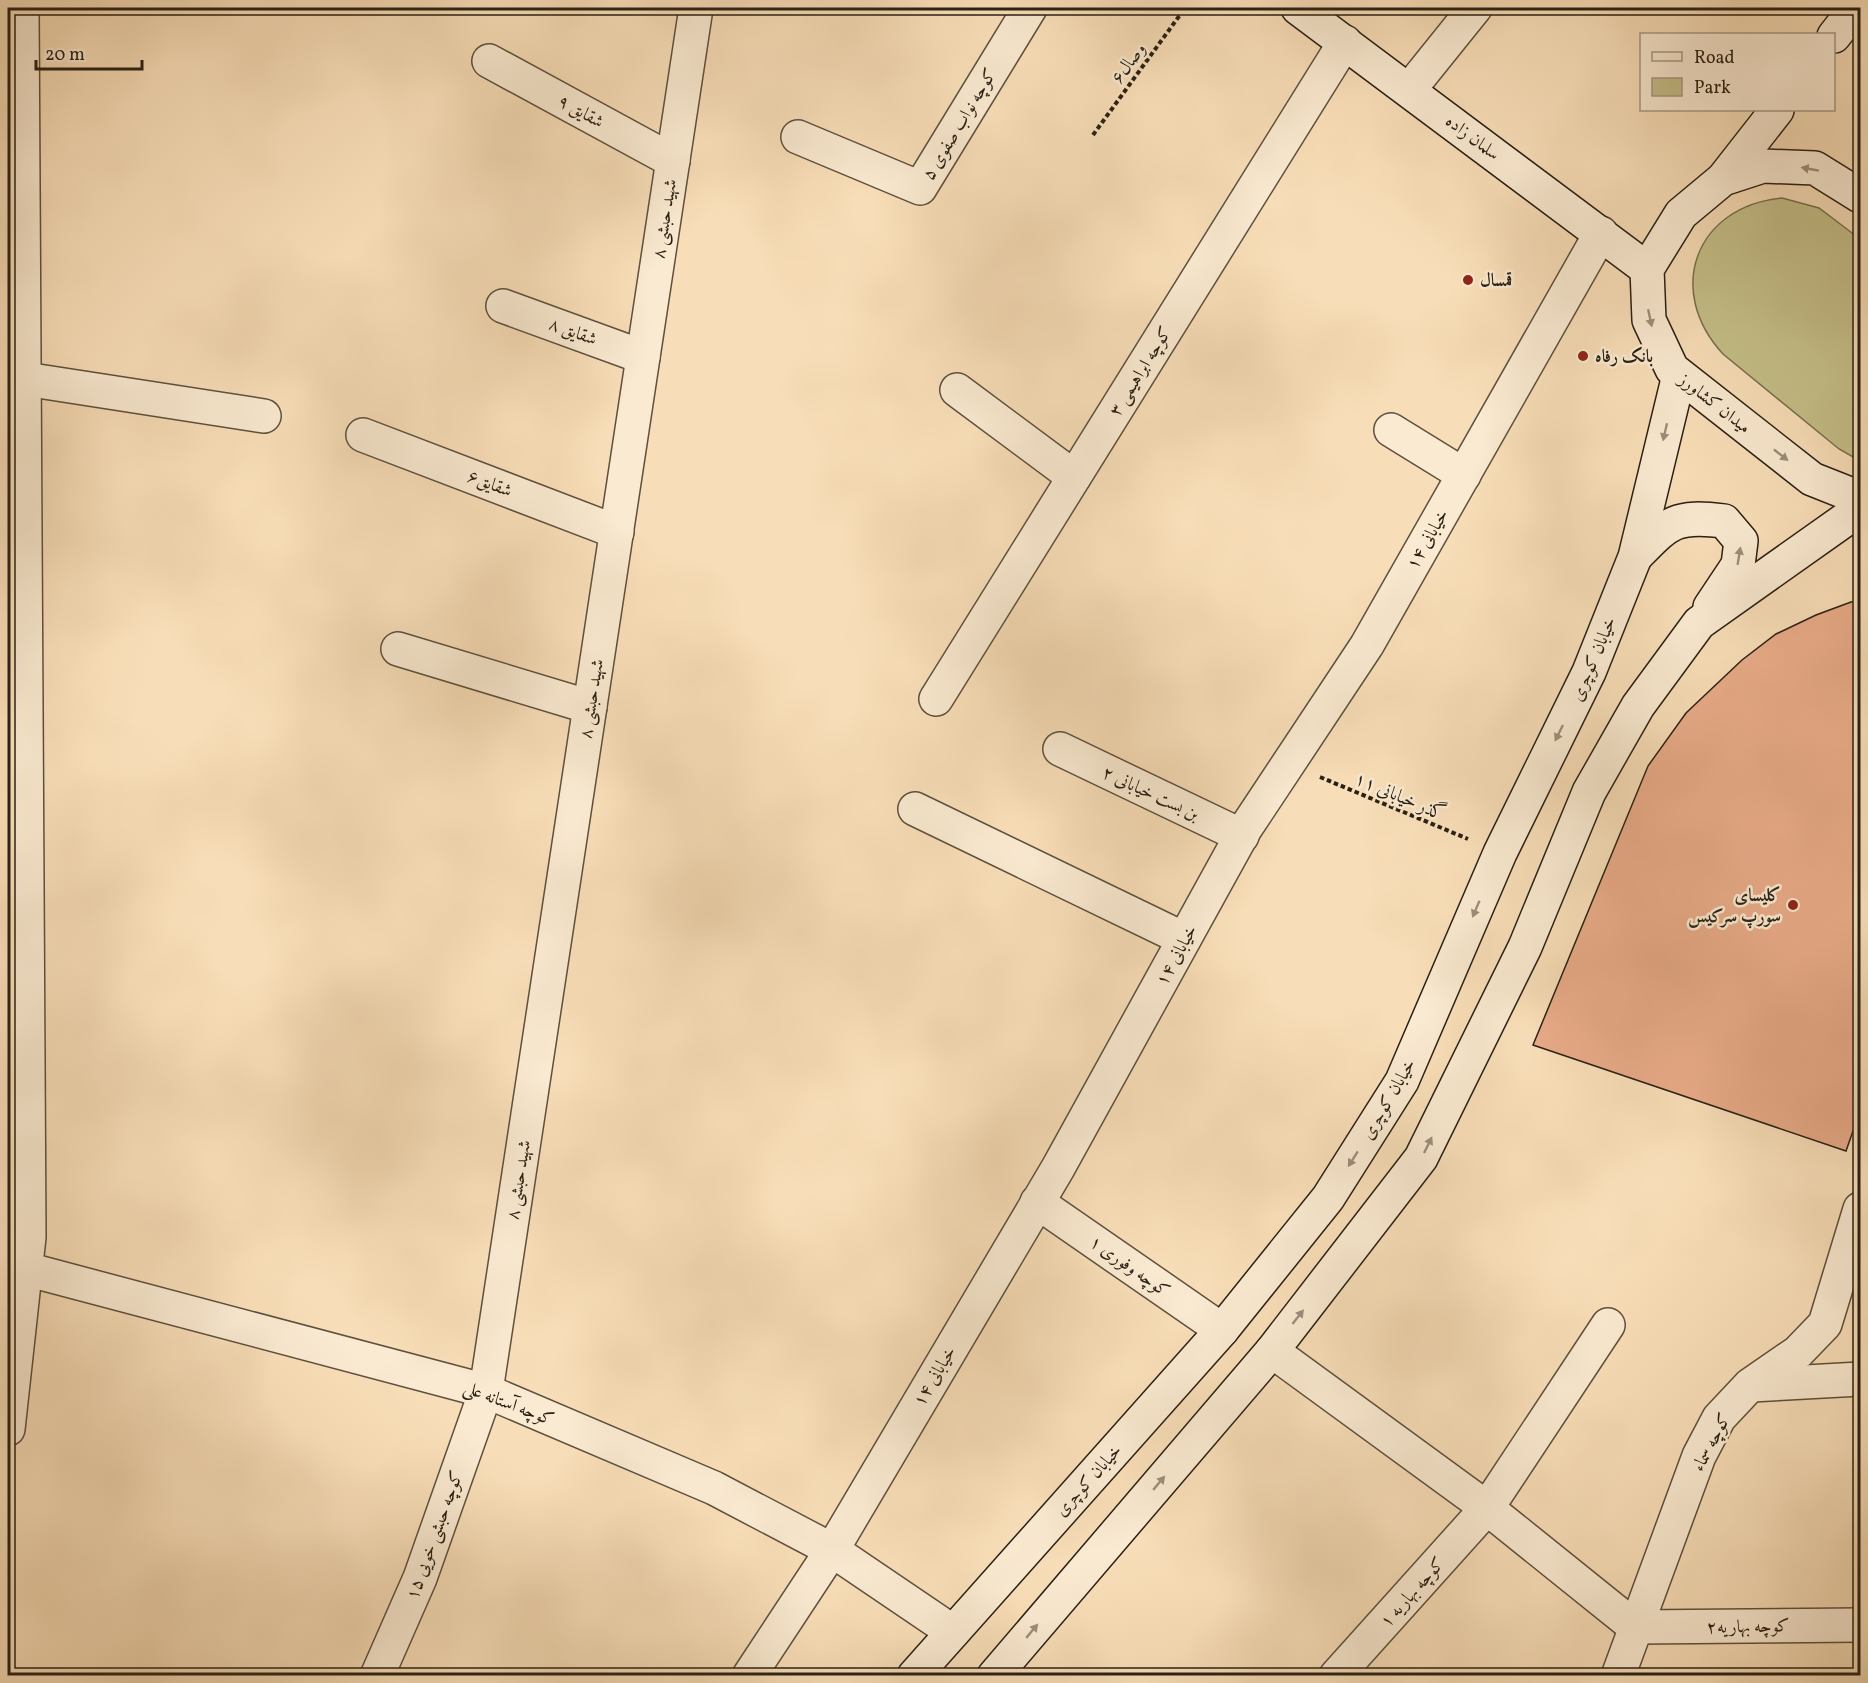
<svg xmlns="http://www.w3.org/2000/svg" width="1868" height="1683" font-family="Vollkorn,Amiri,serif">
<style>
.green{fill:#c5bf89;stroke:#77704f;stroke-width:1.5}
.building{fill:#e9ab89;stroke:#292015;stroke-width:1.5}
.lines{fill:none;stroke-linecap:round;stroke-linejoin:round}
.street-casing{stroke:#5d503e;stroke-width:36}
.secondary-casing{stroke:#292015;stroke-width:36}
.path{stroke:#292015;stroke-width:4;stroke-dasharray:4.5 3;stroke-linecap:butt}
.street{stroke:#faead1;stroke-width:33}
.secondary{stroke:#faead1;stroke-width:33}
.oneway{fill:#9c8f7c}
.poi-dot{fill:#8f2418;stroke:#faead1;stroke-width:2}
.labels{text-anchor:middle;stroke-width:5;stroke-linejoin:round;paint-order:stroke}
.street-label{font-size:18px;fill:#292015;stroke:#faead1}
.poi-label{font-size:18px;font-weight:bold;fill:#292015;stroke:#faead1;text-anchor:start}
</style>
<rect width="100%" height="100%" fill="#f8deb8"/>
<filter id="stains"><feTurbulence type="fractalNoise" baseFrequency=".00333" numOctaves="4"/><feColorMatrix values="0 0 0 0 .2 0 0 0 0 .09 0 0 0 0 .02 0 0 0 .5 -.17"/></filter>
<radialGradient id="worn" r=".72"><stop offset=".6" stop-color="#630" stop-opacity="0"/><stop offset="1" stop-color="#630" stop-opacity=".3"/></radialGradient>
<path class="green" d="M1782,198L1819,208L1860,239V461L1839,449L1723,354C1664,290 1696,206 1782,198Z"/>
<polygon class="building" points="1860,601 1860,1111 1846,1151 1533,1045 1648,766 1686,713 1742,660 1776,634 1816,615 1851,602"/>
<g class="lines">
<g class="street-casing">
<g id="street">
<polyline points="489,61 673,161"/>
<polyline points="1409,90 1475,8"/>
<polyline points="798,137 920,188 1030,8"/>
<polyline points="503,306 643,357"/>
<polyline points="25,379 264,416"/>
<polyline points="957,390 1074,477"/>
<polyline points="1391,430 1464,475"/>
<polyline points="363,435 617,532"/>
<polyline points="398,649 590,707"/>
<polyline points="936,699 1345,42"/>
<polyline points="1060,749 1242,836"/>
<polyline points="915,809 1184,939"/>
<polyline points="1037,1202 1222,1330"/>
<polyline points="26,1269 486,1391 714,1488 832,1550 953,1632"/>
<polyline points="1272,1351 1487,1508 1635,1627 1860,1625"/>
<polyline points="1751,1385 1860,1379"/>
<polyline points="8,1429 29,1237 22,8"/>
<polyline points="377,1676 420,1578 486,1391 696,8"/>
<polyline points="749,1676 832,1550 1058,1168 1245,829 1367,645 1601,233"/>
<polyline points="1336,1676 1487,1508 1608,1325"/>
<polyline points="1618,1676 1699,1456 1719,1418 1750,1385 1798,1352 1825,1324 1860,1209"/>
</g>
</g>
<g class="secondary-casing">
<g id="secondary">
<polyline points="1298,8 1647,269"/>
<polyline points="1834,36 1856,8"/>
<polyline points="1723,179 1777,110"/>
<polyline points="1860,196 1815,168 1763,166 1723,179 1681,214 1647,269 1649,320 1672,369 1812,479 1860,498"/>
<path d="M1636,556C1669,522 1675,515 1724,521L1741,541L1738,565L1710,607"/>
<polyline points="914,1676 1222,1330 1328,1198 1402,1081 1500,853 1589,672 1635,557 1679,375"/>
<polyline points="994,1676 1272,1351 1421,1158 1525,947 1589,792 1638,706 1699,623 1860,509"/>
</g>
</g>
<g class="path">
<polyline points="1093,135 1185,8"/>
<polyline points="1320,777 1468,839"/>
</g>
<use href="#street" class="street"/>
<use href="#secondary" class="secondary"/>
</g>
<defs><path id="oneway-solid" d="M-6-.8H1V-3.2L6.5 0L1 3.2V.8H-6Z" transform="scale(1.5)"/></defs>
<g class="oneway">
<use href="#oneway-solid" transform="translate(1810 169) rotate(-170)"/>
<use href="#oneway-solid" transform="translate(1650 318) rotate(78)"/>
<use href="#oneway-solid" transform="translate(1665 432) rotate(103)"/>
<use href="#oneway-solid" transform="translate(1781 455) rotate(38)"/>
<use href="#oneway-solid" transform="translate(1739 556) rotate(-81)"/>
<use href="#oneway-solid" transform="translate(1559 733) rotate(116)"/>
<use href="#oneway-solid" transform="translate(1476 909) rotate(113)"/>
<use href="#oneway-solid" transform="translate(1428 1145) rotate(-64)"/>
<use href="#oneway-solid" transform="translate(1353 1159) rotate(122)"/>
<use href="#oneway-solid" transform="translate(1298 1317) rotate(-52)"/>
<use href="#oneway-solid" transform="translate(1159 1483) rotate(-50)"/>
<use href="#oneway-solid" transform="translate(1032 1631) rotate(-50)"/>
</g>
<g class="poi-dot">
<circle cx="1468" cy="280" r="6"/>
<circle cx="1583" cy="356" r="6"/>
<circle cx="1793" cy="905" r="6"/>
</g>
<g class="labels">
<g class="street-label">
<text transform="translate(1128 63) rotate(-54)" y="6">وصال۶</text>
<text transform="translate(581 111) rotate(29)" y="6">شقایق ۹</text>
<text transform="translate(959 124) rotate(-59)" y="6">کوچه نواب صفوی ۵</text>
<text transform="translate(1473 137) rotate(37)" y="6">سلمان زاده</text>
<text transform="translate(664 219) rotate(-81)" y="6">شهید حبشی ۸</text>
<text transform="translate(573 331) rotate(20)" y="6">شقایق ۸</text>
<text transform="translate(1140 371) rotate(-58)" y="6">کوچه ابراهیمی ۳</text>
<text transform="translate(1715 403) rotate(38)" y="6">میدان کشاورز</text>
<text transform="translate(490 483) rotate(21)" y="6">شقایق۶</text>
<text transform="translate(1427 539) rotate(-60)" y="6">خیابانی ۱۴</text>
<text transform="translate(1593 659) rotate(-67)" y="6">خیابان کوچری</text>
<text transform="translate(591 699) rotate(-81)" y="6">شهید حبشی ۸</text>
<text transform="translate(1151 793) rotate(25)" y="6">بن بست خیابانی ۲</text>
<text transform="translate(1400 796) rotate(23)" y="6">گذر خیابانی ۱۱</text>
<text transform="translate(1176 955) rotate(-61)" y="6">خیابانی ۱۴</text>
<text transform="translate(1388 1099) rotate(-60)" y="6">خیابان کوچری</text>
<text transform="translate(518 1180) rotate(-81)" y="6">شهید حبشی ۸</text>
<text transform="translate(1130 1266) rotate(35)" y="6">کوچه وفوری ۱</text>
<text transform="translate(934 1376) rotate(-59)" y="6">خیابانی ۱۴</text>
<text transform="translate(509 1403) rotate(21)" y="6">کوچه آستانه علی</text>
<text transform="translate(1711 1442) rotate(-62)" y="6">کوچه سماء</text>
<text transform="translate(1088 1480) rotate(-48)" y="6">خیابان کوچری</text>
<text transform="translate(434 1535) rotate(-70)" y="6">کوچه حبشی خویی ۱۵</text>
<text transform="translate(1412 1592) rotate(-48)" y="6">کوچه بهاریه ۱</text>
<text transform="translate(1748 1626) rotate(-1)" y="6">کوچه بهاریه۲</text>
</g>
<g class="poi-label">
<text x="1480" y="286">قمسال</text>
<text x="1595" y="362">بانک رفاه</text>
<text x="1781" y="901" text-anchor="end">کلیسای<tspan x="1781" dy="21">سورپ سرکیس</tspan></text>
</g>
</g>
<rect width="1868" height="1683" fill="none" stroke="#f8deb8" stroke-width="30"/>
<rect x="9" y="9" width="1850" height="1665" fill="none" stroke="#292015" stroke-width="3"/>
<rect x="15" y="15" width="1838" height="1653" fill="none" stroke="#292015" stroke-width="1.5"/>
<rect x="1640" y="33" width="195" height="78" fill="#faead1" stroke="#a69986" stroke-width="1.5"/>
<rect x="1652" y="52" width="30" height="9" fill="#faead1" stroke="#a69986" stroke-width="1.5"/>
<text x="1694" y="63" font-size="18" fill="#292015">Road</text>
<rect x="1652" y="78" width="30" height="18" fill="#c5bf89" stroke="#a69986" stroke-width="1.5"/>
<text x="1694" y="93" font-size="18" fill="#292015">Park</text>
<path d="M36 60v9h106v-9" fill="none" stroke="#292015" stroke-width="3"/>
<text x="45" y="60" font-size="18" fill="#292015" stroke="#faead1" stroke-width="4.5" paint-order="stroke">20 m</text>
<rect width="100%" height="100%" filter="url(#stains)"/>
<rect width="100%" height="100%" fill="url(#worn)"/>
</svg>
